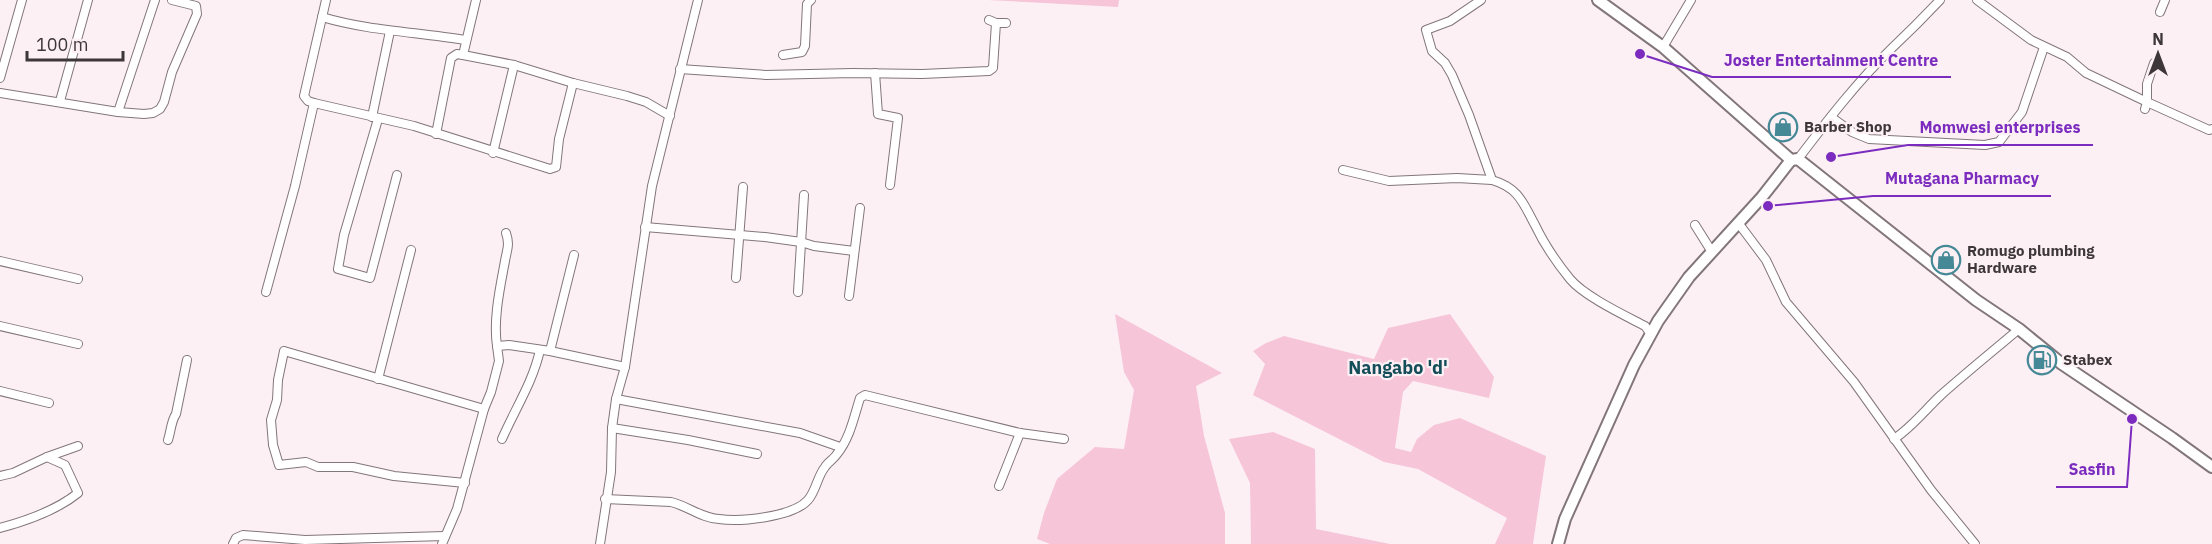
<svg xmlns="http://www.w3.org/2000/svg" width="2212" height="544" font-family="'IBM Plex Sans',sans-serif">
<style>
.green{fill:#f6c5d8}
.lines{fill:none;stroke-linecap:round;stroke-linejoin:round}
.street-casing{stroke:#82767b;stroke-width:10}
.secondary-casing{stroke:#82767b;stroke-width:14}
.street{stroke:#fff;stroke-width:8}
.secondary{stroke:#fff;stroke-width:10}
.labels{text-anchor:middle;stroke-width:4.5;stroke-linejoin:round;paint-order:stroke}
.poi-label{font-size:15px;font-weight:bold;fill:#3d3739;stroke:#fdf0f5;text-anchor:start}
.quarter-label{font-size:18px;font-weight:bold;fill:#134d58;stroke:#fdf0f5}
.leader{fill:none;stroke:#7b2cbf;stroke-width:2}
.callout-dot{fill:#7b2cbf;stroke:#fdf0f5;stroke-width:2}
.callout-label{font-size:16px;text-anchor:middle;font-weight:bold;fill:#7b2cbf;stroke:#fdf0f5;stroke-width:4.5;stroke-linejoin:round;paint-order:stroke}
</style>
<rect width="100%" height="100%" fill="#fdf0f5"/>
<g class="green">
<polygon points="988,0 1119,0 1118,7"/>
<polygon points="1115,314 1222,373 1196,386 1204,436 1225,513 1225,544 1050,544 1037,539 1044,513 1057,479 1095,447 1124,449 1134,390 1124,372"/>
<polygon points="1450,314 1494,377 1489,398 1413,381 1403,392 1395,448 1411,452 1417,439 1434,425 1460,418 1546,456 1533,544 1495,544 1507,518 1418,469 1384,462 1253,395 1265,364 1253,351 1266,343 1284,336 1374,359 1388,328"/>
<polygon points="1273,432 1315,449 1316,529 1390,544 1251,544 1250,483 1229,439"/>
</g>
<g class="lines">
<g class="street-casing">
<g id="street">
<path d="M1481,0L1450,21L1426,30L1432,51L1445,63L1452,75L1469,115L1492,180C1519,188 1523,203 1535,225C1544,244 1557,263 1570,279C1584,296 1624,315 1645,326L1651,334"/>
<polyline points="1977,0 2031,40 2067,57 2086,73 2147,102 2145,109"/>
<polyline points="2160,12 2165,0"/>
<path d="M322,17C369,31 418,32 465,40"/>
<polyline points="996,23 1006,23"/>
<polyline points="1663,47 1691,0"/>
<polyline points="463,55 514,65 573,83 627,96 646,102 670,116"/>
<polyline points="783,55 802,52 805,46 807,4 811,0"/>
<polyline points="2154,63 2147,84 2147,102 2209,130 2212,129"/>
<polyline points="680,69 766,75 853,73 922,74 989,71 993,68 996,23 989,20"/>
<polyline points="875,73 878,114 898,118 890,185"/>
<polyline points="0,78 22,0"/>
<polyline points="0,93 118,112 144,114 153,113 160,109 164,102 172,72 197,14 196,6 172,0"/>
<polyline points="60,101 88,0"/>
<polyline points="314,103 414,126 550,169 556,167 559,139 573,83"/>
<polyline points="118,112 155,0"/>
<polyline points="372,117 390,31"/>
<polyline points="1831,117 1852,132 1869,139 1985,145 1999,142 2022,112 2044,47"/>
<polyline points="378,119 344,235 338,269 370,278 397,175"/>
<polyline points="436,134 451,58 457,54 463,55 476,0"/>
<polyline points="493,153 514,65"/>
<path d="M1798,159C1827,121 1857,82 1891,49C1908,33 1924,17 1940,0"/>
<polyline points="1343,170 1389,181 1457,178 1492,180"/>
<polyline points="1739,224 1766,260 1786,302 1854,382 1931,490 1975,544"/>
<polyline points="1695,225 1712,252"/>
<polyline points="645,227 765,237 801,242 814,246 854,251"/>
<polyline points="0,261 78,279"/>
<polyline points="736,278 743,187"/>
<polyline points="266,292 295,186 314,103 308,101 304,96 326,0"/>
<polyline points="798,292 804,195"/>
<polyline points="849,296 860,208"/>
<polyline points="0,326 78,344"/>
<path d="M497,346C493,319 500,288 505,261C507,249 510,245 506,233"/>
<polyline points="550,351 574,255"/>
<polyline points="378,379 411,250"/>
<polyline points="0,391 49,403"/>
<polyline points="616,399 800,433 840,447"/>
<polyline points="612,428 688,440 757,454"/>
<path d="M502,439C515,409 533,382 540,350"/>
<path d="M1894,439C1912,427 1925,410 1941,395C1967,372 1993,351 2019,329"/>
<path d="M168,440C171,431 171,421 176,414L187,360"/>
<polyline points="0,476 13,473 47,457 78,446"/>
<polyline points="465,483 394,476 353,467 318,467 306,462 279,465 273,445 271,420 277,400 278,380 284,351 484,409"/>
<polyline points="999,486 1020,433"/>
<path d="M605,499L671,502C688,506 701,518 719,519C741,522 793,517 808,500C816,491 817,477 825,467C828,462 834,459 837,454C850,438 854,417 860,398L865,395L1020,433L1064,439"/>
<path d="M0,528C26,521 57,510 78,493L65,465L47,457"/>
<polyline points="233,544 236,538 243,535 305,540 445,536"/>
<polyline points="442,544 457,509 484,409 491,392 499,361 497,346 509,345 550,351 625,367"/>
<polyline points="600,544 611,472 612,428 616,399 625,367 652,186 698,0"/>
</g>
</g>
<g class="secondary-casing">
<g id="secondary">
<polyline points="1598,0 1663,47 1791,160 1798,159 1976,300 2019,329 2062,364 2172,438 2212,467"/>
<polyline points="1558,544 1565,519 1634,365 1658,321 1689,277 1762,197 1791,160"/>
</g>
</g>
<use href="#street" class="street"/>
<use href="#secondary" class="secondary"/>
</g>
<defs>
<g id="shop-ring" transform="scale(1.5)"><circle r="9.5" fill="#fdf0f5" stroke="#458997" stroke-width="1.5"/><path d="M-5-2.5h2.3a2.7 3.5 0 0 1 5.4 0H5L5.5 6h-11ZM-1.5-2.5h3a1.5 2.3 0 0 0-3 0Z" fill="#458997"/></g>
<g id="fuel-ring" transform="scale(1.5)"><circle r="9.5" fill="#fdf0f5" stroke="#458997" stroke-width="1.5"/><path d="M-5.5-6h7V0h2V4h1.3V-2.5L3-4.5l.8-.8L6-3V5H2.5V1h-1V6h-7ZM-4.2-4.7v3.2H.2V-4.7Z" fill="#458997"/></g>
</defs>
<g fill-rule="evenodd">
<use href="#shop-ring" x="1783" y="127"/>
<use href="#shop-ring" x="1946" y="260"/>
<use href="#fuel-ring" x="2042" y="360"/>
</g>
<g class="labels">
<g class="poi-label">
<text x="1804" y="132">Barber Shop</text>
<text x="1967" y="256">Romugo plumbing<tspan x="1967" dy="17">Hardware</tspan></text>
<text x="2063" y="365">Stabex</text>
</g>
<g class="quarter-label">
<text x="1398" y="374">Nangabo 'd'</text>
</g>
</g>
<path class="leader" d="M1640 54L1712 77H1951M1831 157L1908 145H2093M1768 206L1873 196H2051M2132 419L2127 487H2056"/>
<g class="callout-dot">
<circle cx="1640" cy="54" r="6"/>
<circle cx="1831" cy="157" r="6"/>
<circle cx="1768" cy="206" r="6"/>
<circle cx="2132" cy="419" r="6"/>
</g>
<g class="callout-label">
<text x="1831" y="66">Joster Entertainment Centre</text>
<text x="2000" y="133">Momwesi enterprises</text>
<text x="1962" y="184">Mutagana Pharmacy</text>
<text x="2092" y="475">Sasfin</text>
</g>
<g transform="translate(2158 54)" stroke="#fdf0f5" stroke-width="4.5" paint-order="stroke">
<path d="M0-4.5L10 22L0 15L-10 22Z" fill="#3d3739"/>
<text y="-9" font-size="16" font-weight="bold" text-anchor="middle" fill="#3d3739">N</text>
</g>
<path d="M27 51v9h96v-9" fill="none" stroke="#3d3739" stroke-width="3"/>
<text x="36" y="51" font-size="18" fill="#3d3739" stroke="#fdf0f5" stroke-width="4.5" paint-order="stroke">100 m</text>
</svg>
